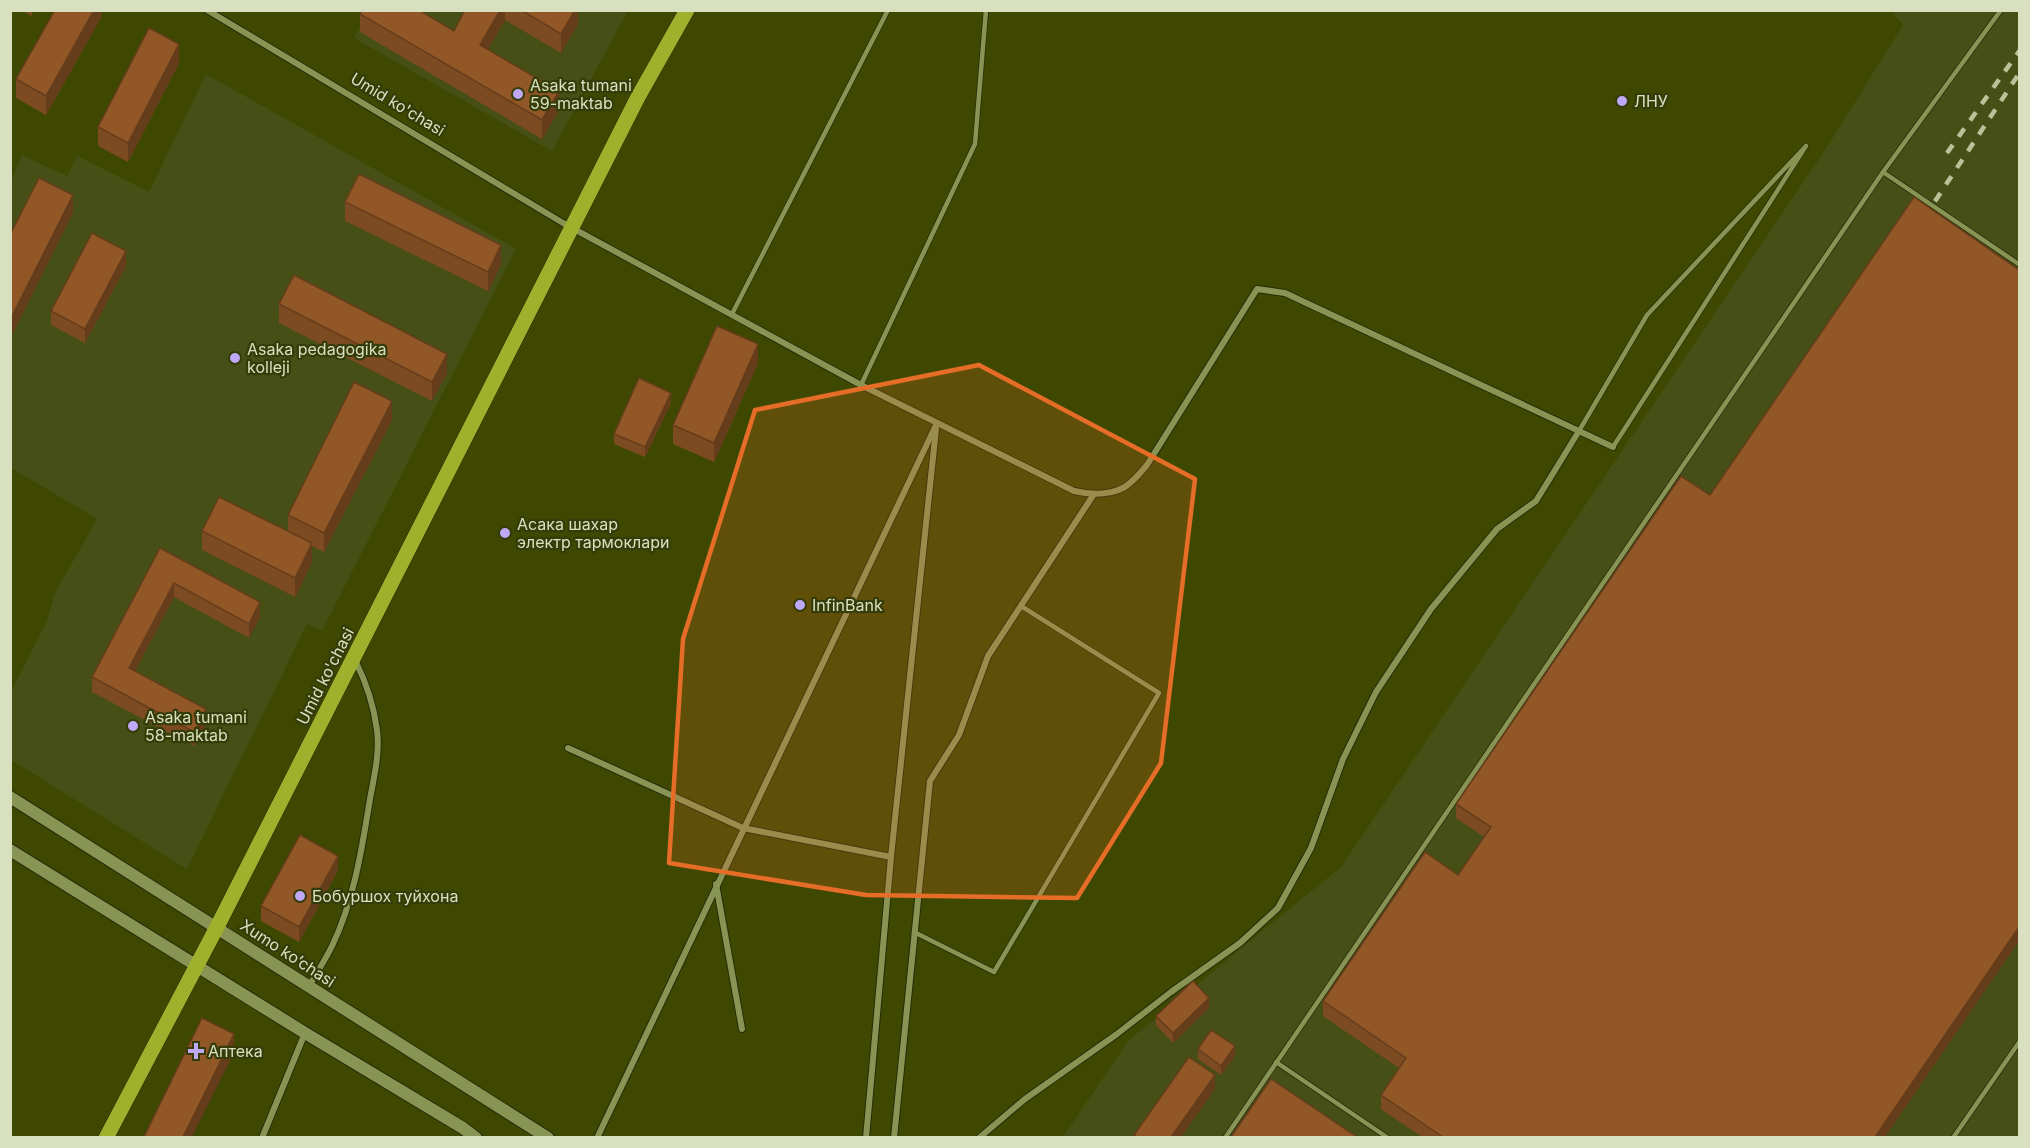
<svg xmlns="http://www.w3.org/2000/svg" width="2030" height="1148" font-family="Inter,sans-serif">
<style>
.built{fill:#464f16}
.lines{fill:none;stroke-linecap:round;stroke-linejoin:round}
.service-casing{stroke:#272c0a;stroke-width:6}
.minor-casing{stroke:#272c0a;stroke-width:8}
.secondary-casing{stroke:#272c0a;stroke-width:14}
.primary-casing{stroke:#272c0a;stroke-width:16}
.service{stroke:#889454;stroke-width:4.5}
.minor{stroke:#889454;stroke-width:6}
.secondary{stroke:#889454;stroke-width:12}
.primary{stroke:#9eb02c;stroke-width:15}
.rail{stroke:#bac299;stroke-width:4.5;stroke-dasharray:10 10;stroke-linecap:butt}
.wall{fill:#7d4b22}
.shaded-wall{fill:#663d1b}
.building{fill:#915727;stroke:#663d1b;stroke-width:1.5}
.marked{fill:#e66d27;fill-opacity:0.2;stroke:#e66d27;stroke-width:4.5;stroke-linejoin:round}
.poi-dot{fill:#bfa9f4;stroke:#353c09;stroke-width:2}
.labels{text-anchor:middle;stroke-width:4.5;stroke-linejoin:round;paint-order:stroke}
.poi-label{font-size:16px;fill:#d8e0bf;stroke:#353c09;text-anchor:start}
.street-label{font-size:16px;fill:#d8e0bf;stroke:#353c09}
</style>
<rect width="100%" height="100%" fill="#3f4800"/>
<g class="built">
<polygon points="364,11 628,11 552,151 354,38 368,13"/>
<polygon points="1891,11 2019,11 2019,1137 1062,1138 1129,1040 1341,867 1829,144 1903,25"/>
<polygon points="206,74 516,249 322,631 307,624 187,869 11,760 10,693 46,623 55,593 97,519 11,468 10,183 22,155 67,176 77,156 149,192"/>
</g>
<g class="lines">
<g class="service-casing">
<g id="service">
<polyline points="1883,172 2020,265"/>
<polyline points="732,314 888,10"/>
<polyline points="861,385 975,144 986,10"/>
<polyline points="1579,431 1647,315 1806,146 1613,447"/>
<polyline points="914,932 994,972 1159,693 1021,606"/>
<polyline points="1276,1062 1388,1138"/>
<polyline points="1225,1138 1883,172 2001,10"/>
<polyline points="1953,1138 2020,1041"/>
</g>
</g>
<g class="minor-casing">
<g id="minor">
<path d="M207,10L563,223L861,385L1074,491C1091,495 1116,496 1130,483C1136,478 1142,471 1147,465L1257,289L1285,293L1613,447"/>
<polyline points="568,748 743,828 891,857"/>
<polyline points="716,884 742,1029"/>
<path d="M309,986C317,973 325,960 332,946C354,901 362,848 370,799C374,777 380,753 377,730C374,706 366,682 355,660"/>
<polyline points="262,1138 305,1033"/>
<polyline points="597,1138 937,423"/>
<polyline points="866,1138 891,857 936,429"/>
<polyline points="894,1138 930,781 959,735 988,656 1094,494"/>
<polyline points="979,1138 1025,1099 1117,1034 1171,992 1240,943 1278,908 1311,848 1343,759 1376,692 1431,609 1497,529 1536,501 1579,431"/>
</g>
</g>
<g class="secondary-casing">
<g id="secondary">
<polyline points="10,797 548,1138"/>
<polyline points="10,850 305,1033 463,1128 476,1138"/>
</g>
</g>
<g class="primary-casing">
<polyline id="primary" points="106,1138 217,927 638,97 687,10"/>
</g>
<use href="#service" class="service"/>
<use href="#minor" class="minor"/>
<use href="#secondary" class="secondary"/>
<use href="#primary" class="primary"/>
<g class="rail">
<polyline points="1947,153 2020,50"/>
<polyline points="1924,218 2020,72"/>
</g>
</g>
<g class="wall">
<polygon points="22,10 34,10 31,16"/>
<polygon points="102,10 102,16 46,115 16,98 16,79"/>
<polygon points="465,10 578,10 578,24 561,53 505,20 488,49 559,110 542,139 360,32 360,14 454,31"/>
<polygon points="179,63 128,162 98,146 98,127"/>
<polygon points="345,202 501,264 488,291 345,221"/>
<polygon points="126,266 85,343 51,325 51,311"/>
<polygon points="279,304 447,373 432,401 279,323"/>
<polygon points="758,363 714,462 673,444 673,425"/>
<polygon points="671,403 645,457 614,444 614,434"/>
<polygon points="392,420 324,552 312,546 312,562 295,597 202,550 202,531 288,531 288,515"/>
<polygon points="1710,495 1885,1137 1422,1137 1381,1109 1381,1095 1399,1068 1323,1016 1323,1001 1458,875 1484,837 1456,818 1456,804"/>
<polygon points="160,548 260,617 249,638 174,597 135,671 206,724 194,746 92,692 92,677"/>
<polygon points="338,870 299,942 261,921 261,906"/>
<polygon points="1209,1008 1173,1043 1156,1025 1156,1016"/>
<polygon points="1198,1049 1235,1056 1221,1075 1198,1059"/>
</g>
<g class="shaded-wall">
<polygon points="94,10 102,10 102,16 46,115 46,96"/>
<polygon points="500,10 505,10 505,20 480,63 480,45"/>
<polygon points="575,10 578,10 578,24 561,53 561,34"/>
<polygon points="179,44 179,63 128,162 128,143"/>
<polygon points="559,91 559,110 542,139 542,120"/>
<polygon points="73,195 73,213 10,339 10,320"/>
<polygon points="501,245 501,264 488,291 488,272"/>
<polygon points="126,251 126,266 85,343 85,329"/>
<polygon points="758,344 758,363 714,462 714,443"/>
<polygon points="447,354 447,373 432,401 432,382"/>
<polygon points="671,393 671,403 645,457 645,447"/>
<polygon points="392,401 392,420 324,552 324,533"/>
<polygon points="312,543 312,562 295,597 295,578"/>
<polygon points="174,583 174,597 129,682 129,668"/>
<polygon points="260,602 260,617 249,638 249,624"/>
<polygon points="206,709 206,724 194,746 194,732"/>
<polygon points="338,856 338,870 299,942 299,927"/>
<polygon points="2019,927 2019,941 1885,1137 1875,1137"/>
<polygon points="1209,998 1209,1008 1173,1043 1173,1033"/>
<polygon points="234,1034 234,1053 192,1137 183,1137"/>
<polygon points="1235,1046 1235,1056 1221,1075 1221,1066"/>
<polygon points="1215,1075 1215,1089 1181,1137 1171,1137"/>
</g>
<g class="building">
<polygon points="55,10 94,10 46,96 16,79"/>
<polygon points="362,10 419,10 454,31 465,10 500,10 480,45 559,91 542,120 360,14"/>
<polygon points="521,10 575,10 561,34"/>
<polygon points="149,28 179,44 128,143 98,127"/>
<polygon points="359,174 501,245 488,272 345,202"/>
<polygon points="39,178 73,195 10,320 10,235"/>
<polygon points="1914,197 2019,270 2019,927 1875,1137 1443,1137 1381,1095 1406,1058 1323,1001 1425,852 1458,875 1491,827 1456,804 1681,476 1710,495"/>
<polygon points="92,233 126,251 85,329 51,311"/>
<polygon points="294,275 447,354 432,382 279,304"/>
<polygon points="717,326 758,344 714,443 673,425"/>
<polygon points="639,378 671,393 645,447 614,434"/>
<polygon points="354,382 392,401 324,533 288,515"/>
<polygon points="219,497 312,543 295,578 202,531"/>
<polygon points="160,548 260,602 249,624 174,583 129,668 206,709 194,732 92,677"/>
<polygon points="300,835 338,856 299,927 261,906"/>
<polygon points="1193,981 1209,998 1173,1033 1156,1016"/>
<polygon points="202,1018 234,1034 183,1137 144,1137"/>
<polygon points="1211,1030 1235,1046 1221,1066 1198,1049"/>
<polygon points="1189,1057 1215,1075 1171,1137 1137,1137 1134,1135"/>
<polygon points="1271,1079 1357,1137 1231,1137"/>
</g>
<path class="marked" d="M979,365L1195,479L1161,763L1077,898L866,895L669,863L683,639L755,410Z"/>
<g class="poi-dot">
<circle cx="518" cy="94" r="6"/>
<circle cx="1622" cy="101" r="6"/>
<circle cx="235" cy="358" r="6"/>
<circle cx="505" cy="533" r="6"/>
<circle cx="800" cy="605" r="6"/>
<circle cx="133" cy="726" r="6"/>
<circle cx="300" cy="896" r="6"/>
<path d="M193 1042h6v6h6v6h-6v6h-6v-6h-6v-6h6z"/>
</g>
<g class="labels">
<g class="poi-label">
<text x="530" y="91">Asaka tumani<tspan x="530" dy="18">59-maktab</tspan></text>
<text x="1634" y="107">ЛНУ</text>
<text x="247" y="355">Asaka pedagogika<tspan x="247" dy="18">kolleji</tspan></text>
<text x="517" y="530">Асака шахар<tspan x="517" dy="18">электр тармоклари</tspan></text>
<text x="812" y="611">InfinBank</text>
<text x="145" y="723">Asaka tumani<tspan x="145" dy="18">58-maktab</tspan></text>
<text x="312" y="902">Бобуршох туйхона</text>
<text x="208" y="1057">Аптека</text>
</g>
<g class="street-label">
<text transform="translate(398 104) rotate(31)" y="6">Umid ko'chasi</text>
<text transform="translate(325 676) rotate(-63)" y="6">Umid ko'chasi</text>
<text transform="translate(288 953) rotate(33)" y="6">Xumo ko’chasi</text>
</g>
</g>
<rect width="2030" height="1148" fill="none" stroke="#d8e0bf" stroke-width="24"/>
</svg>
